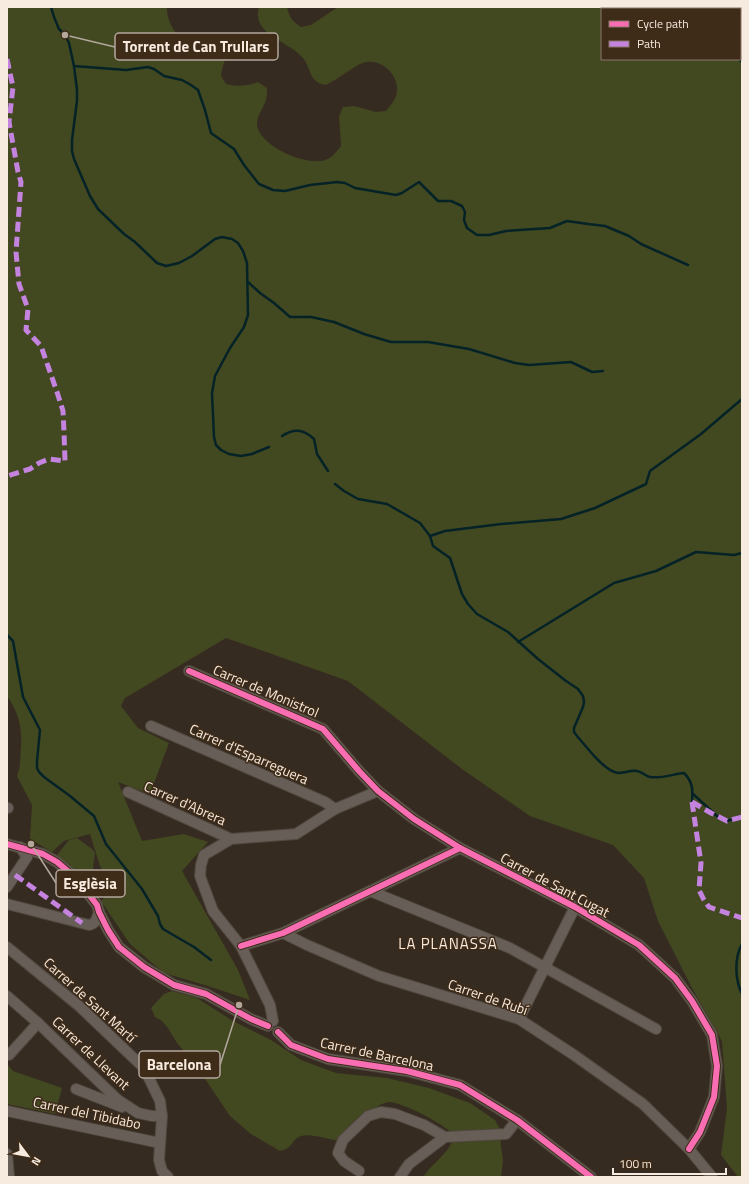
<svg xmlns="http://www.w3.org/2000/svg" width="749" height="1184" font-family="'Titillium Web',sans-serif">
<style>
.green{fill:#424820;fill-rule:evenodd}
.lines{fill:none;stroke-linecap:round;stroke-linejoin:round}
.stream{stroke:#052327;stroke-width:2.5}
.minor-casing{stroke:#50473e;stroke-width:12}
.minor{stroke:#675e57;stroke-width:10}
.quiet{stroke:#c483df;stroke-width:5;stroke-dasharray:10 5;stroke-linecap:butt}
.cycleway-casing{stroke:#3e2b18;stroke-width:8}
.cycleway{stroke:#f96db3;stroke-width:6}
.labels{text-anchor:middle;stroke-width:3;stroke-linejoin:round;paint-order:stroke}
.street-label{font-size:14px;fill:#f7eade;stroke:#3e2b18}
.neighbourhood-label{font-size:15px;letter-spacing:1px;fill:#f7eade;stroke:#3e2b18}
.leader{fill:none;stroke:#b3a79c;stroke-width:1.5}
.callout-dot{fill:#b3a79c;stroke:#3e2b18;stroke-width:1.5}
.callout{fill:#3e2b18;stroke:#b3a79c;stroke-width:1.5}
.callout-label{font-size:15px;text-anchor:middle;font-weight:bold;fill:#f7eade}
</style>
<rect width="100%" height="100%" fill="#362b20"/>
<g class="green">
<path d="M7,7H167C166,17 173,32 181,38C186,42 193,44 198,47C211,43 217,42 229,49C226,58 222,66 221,76L226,84C237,87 247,86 258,82L267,88C267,92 267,96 266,100C263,110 254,119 258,129C265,148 306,166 325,160C332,158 337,151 341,146L339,116L343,107L354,106L376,112L386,111C389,107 394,102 396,96C402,79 384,59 367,62C359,63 354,68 347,72C340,77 333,81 326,85C308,82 312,69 303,58C289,41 251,35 259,7H287C289,17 293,22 301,27L311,25L338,7H742V1177H738L721,1155L727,1108L722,1041L692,988L658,921L644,878L613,845L530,816L462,769L348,681L226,638L125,698L121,706L138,728L169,743L150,794L118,782L142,841L184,834L208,842L182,871L238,970L250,1000L208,986L164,973L130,944L101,901L113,889L100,866L90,834L64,841L52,852L30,839L32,805L17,776C21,766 20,758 21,747C22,727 19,713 7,696ZM602,9H740V59H602Z"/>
<polygon points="77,838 92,849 95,853 93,868 106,884 106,888 98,896 81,876 57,855 69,840"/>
<path d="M172,991L197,998L233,1021L271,1040L301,1060L336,1073L387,1078L429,1088L470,1103L495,1120L500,1129L501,1147L503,1160L501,1177H423L430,1168L442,1156L448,1149L452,1142V1133C441,1124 430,1118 418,1112C410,1108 400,1104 391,1102C377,1101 347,1129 336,1140C327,1139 309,1133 301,1136C295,1138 293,1143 289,1147C287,1149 283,1150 280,1151L251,1134L230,1116L195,1064L177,1043L168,1028L162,1021L155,1017L151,1008L164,994Z"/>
<polygon points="7,1064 13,1071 62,1088 55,1114 7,1104"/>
</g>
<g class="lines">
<g class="stream">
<polyline points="51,7 54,17 59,29 65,35 69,43 74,66 77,90 77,101 72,140 72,151 74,159 90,196 98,209 124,234 135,242 157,263 166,266 179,263 192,256 215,239 222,237 232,239 238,243 243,251 247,263 248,315 244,327 230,348 215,376 212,393 214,437 216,445 221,450 229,454 241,456 252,454 269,447"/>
<polyline points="709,7 709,9"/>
<polyline points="739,59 742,62"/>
<polyline points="74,66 126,70 148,67 154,69 164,76 182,80 191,85 198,90 205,110 211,133 234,149 244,165 259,184 273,190 285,191 310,185 337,182 345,183 355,188 396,195 402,193 419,182 438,201 451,201 462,206 465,212 464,220 467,228 477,235 489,235 506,231 550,228 567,221 588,224 605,226 629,236 641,244 688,265"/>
<polyline points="248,282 260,293 274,303 290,317 311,317 334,322 364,334 391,342 428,342 469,349 515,363 529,365 571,362 592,372 603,371"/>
<path d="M282,436C294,428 303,429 314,439L317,454L328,471"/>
<path d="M335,484L344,491L358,499L387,504L420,523L430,536L433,546L450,558L462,594L468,604L477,614L508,632L538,659L566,681L578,689L583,696L584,702L583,707L574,728V732L577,736C586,746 604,771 618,773C624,773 631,770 637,771C643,772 645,776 650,777C661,779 673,774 684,773C693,782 693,790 692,802"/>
<polyline points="430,536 445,531 501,524 561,519 595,508 646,484 650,471 701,434 742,399"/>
<polyline points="7,635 13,641 23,697 40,730 37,761 37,768 39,772 44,777 70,796 94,816 106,844 142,889 158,916 160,924 163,929 194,947 211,960"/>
<polyline points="518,642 614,583 656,571 696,552 734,555 742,553"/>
<polyline points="693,794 718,817 727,821 742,816"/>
<path d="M742,944C734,958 735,980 742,994"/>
</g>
<g class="minor-casing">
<g id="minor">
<polyline points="189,671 323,729 359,771 378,791 414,819 460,848"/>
<polyline points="151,726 325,802 335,809"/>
<polyline points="128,792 231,839"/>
<polyline points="7,808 8,808"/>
<polyline points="7,844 43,854 57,862 77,879 97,905 99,912 108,930 119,947 144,967 174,985 206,994 251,1019 268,1026"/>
<polyline points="7,887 27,857 20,847"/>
<polyline points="370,891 510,948 656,1029"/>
<path d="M7,904L89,925C96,924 97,918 99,912"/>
<polyline points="283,933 307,945 379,976 519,1019 574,1055 643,1104 689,1149 712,1177"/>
<polyline points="241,946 283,933 460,848 575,907 639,945 675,978 692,1001 712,1035 717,1066 714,1097 700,1132 689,1149"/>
<polyline points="7,947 79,1006 144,1068 160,1101 162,1116 159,1160 162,1171 168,1177"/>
<polyline points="7,996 38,1023 118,1100 138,1113 152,1116 162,1116"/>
<polyline points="519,1019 575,907"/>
<polyline points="273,1021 270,1005 241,946 213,911 200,876 201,865 204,855 231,839 296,834 335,809 378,791"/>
<polyline points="278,1032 291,1045 328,1059 407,1071 460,1085 517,1120 591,1177"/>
<polyline points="7,1053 9,1055 38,1023"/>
<polyline points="76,1089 122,1107"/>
<polyline points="7,1111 160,1143"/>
<polyline points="7,1154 9,1177"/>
<polyline points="359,1171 344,1161 338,1153 343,1140 368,1116 381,1112 395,1114 424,1125 445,1137"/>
<polyline points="400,1177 409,1164 445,1137 506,1134 517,1120"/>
</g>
</g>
<use href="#minor" class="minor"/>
<g class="quiet">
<polyline points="7,59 13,87 9,122 18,172 21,182 16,252 19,284 28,309 26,330 41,346 57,392 63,411 64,432 65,461 49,459 39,463 30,469 7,476"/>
<polyline points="692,802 701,863 699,890 704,900 709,907 742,918"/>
<polyline points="692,802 711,813 727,821 742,817"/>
<polyline points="7,808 8,808"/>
<polyline points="15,875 82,923"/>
</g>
<g class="cycleway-casing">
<g id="cycleway">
<polyline points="189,671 323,729 359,771 378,791 414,819 460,848"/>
<polyline points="7,844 43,854 57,862 77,879 97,905 99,912 108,930 119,947 144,967 174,985 206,994 251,1019 268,1026"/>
<polyline points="241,946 283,933 460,848 575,907 639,945 675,978 692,1001 712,1035 717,1066 714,1097 700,1132 689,1149"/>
<polyline points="278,1032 291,1045 328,1059 407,1071 460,1085 517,1120 591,1177"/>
</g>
</g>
<use href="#cycleway" class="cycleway"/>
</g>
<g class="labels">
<g class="street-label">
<text transform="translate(266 691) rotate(23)" y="5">Carrer de Monistrol</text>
<text transform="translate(249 754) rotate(24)" y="5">Carrer d'Esparreguera</text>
<text transform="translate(185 803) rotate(24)" y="5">Carrer d'Abrera</text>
<text transform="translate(555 885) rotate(28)" y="5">Carrer de Sant Cugat</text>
<text transform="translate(488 997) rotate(19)" y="5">Carrer de Rubí</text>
<text transform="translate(90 1000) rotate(42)" y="5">Carrer de Sant Martí</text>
<text transform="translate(91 1053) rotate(43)" y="5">Carrer de Llevant</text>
<text transform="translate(377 1054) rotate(12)" y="5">Carrer de Barcelona</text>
<text transform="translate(87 1113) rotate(12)" y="5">Carrer del Tibidabo</text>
</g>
<g class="neighbourhood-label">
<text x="448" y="949">LA PLANASSA</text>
</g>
</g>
<path class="leader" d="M65 35L115 47M31 844L56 883M239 1005L220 1065"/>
<g class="callout-dot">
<circle cx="65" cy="35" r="4"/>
<circle cx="31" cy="844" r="4"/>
<circle cx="239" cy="1005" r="4"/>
</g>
<g class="callout">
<rect x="115" y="33" width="163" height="27" rx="4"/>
<rect x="56" y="870" width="69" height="27" rx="4"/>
<rect x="139" y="1051" width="81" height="27" rx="4"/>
</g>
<g class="callout-label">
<text x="196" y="52">Torrent de Can Trullars</text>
<text x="90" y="889">Esglèsia</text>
<text x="179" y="1070">Barcelona</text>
</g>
<rect width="749" height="1184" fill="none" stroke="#f7eade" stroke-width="16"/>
<rect x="601" y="8" width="140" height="52" fill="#3e2b18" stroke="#887767"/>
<rect x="609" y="21" width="20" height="6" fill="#f96db3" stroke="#887767"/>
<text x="637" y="28" font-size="12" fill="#f7eade">Cycle path</text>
<rect x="609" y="41" width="20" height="6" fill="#c483df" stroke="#887767"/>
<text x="637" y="48" font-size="12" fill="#f7eade">Path</text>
<g transform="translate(28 1156) rotate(122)" stroke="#3e2b18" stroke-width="3" paint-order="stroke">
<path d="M0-3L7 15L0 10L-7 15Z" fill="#f7eade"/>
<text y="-6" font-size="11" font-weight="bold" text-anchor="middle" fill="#f7eade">N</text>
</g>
<path d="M613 1168v6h113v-6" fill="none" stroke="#f7eade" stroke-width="2"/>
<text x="619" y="1168" font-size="12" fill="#f7eade" stroke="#3e2b18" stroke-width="3" paint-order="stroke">100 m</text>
</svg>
